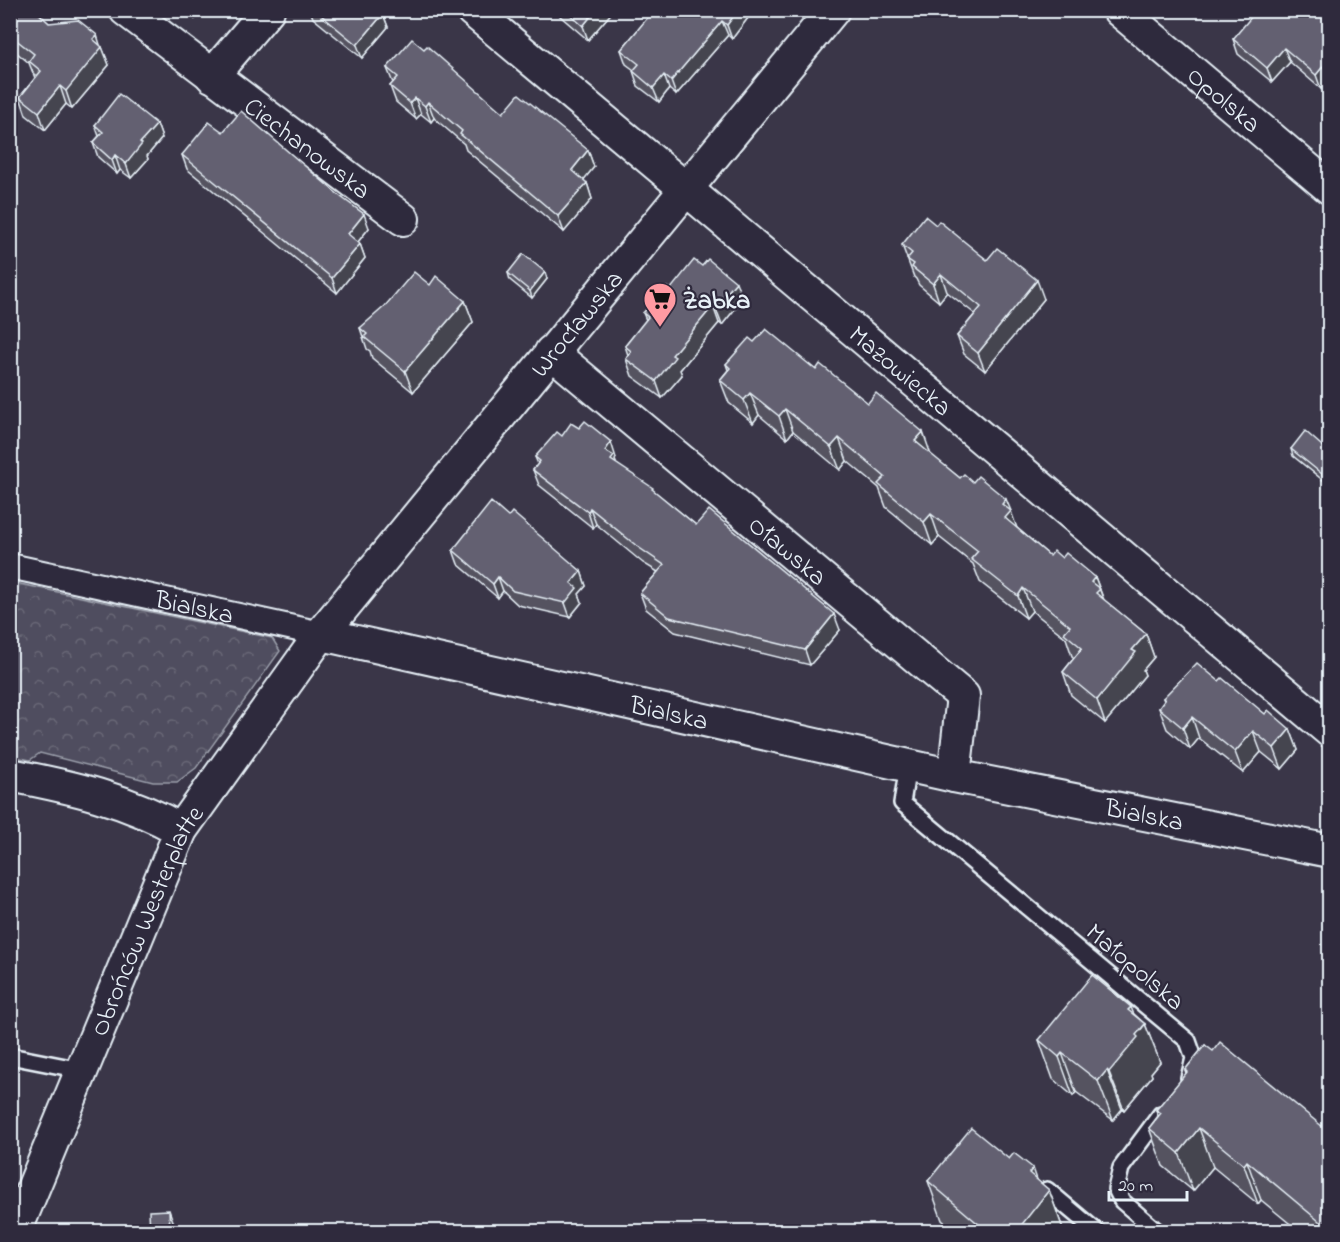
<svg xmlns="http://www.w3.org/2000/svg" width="1340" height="1242" font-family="'Indie Flower',sans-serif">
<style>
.forest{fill:url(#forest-crowns);stroke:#9ca0ac;stroke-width:1.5}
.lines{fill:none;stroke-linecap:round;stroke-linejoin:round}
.service-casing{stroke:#e8f1f8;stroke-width:20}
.pedestrian-casing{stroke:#e8f1f8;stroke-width:28}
.minor-casing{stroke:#e8f1f8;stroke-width:36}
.service{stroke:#2f2a3d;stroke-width:15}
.pedestrian{stroke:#2f2a3d;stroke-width:24}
.minor{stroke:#2f2a3d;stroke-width:32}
.wall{fill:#555361;stroke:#e8f1f8;stroke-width:1.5}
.shaded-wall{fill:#45444f;stroke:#e8f1f8;stroke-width:1.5}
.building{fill:#636171;stroke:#e8f1f8;stroke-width:1.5}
.labels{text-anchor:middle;stroke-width:4.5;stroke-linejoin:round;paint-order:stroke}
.street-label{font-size:26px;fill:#e8f1f8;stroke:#2f2a3d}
.poi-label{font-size:26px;font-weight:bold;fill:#e8f1f8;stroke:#2f2a3d;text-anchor:start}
</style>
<defs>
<pattern id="forest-crowns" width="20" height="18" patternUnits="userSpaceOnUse" patternTransform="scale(1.5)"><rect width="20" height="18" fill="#504e5f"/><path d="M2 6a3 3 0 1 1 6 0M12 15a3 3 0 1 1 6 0" fill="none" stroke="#696877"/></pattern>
</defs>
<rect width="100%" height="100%" fill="#3a3648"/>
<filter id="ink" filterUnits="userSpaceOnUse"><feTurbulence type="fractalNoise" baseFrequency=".0167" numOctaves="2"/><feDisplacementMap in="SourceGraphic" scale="12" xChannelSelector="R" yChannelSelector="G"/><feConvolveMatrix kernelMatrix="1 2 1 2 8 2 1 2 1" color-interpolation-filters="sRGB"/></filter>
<g filter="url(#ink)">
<polygon class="forest" points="11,582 272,638 280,651 196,768 177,782 153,782 40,753 30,760 11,756"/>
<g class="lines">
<g class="service-casing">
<g id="service">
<polyline points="908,766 902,803 1188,1041 1194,1058 1189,1078"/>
<polyline points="10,1056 81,1070"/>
<polyline points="1047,1190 1097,1232"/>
<polyline points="1158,1232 1122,1201 1116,1189 1121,1168 1161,1114"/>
</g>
</g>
<g class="pedestrian-casing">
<g id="pedestrian">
<path id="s1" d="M10,566L321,634"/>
</g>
</g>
<g class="minor-casing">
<g id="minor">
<path id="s2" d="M126,10L403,219"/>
<path id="s3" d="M472,10L686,189L1330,731"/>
<path id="s4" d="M1119,10L1330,188"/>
<polyline points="212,76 268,10"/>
<path id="s5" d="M551,352L963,696L954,776"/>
<path id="s6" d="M321,634L954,776L1330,851"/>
<path d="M10,775C72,787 126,799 181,830"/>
<path id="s7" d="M15,1232L181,830L321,634L833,10"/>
</g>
</g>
<use href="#service" class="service"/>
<use href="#pedestrian" class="pedestrian"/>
<use href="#minor" class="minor"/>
</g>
<g class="wall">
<polygon points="10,10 45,10 41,16 49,23 102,47 109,65 72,109 66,104 45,130 26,115 20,97 35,78 29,63 10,47"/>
<polygon points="185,10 202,10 195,19"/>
<polygon points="310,10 378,10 383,14 388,27 362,58 313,18"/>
<polygon points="558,10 614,10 588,40 560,16"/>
<polygon points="650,10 754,10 732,39 728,35 676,95 669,89 659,102 638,86 633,71 634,70 626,64 621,50 653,12"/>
<polygon points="1313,10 1321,89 1290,62 1272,82 1238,54 1233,39"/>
<polygon points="387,68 503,113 588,150 594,167 583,180 587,183 592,199 564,232 466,150 464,144 434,118 431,122 421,114 416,119 396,102 390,86 393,83"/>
<polygon points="157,124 162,138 147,156 148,159 131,178 120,170 117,174 98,157 93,143 99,136 95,125"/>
<polygon points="223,132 341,197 369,228 358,242 360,244 365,258 337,293 187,169 182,155"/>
<polygon points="936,225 1044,299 985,371 964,354 957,336 975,314 947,292 939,302 919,285 916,279 914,277 902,245"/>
<polygon points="508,273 547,279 532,298 510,280"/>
<polygon points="430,285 465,301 473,322 413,392 372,358 370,351 367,349 360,328"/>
<polygon points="670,290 743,299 722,325 719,323 680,370 682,375 662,398 632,376 626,359 628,355 625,346 646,320 643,313"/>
<polygon points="754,342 816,370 931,455 960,478 1010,511 1016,527 1050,556 1062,558 1095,577 1104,600 1146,634 1154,657 1143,670 1145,675 1105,723 1071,695 1063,672 1074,658 1072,656 1066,638 1032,611 1026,618 980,582 973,564 939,537 932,545 886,507 879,488 847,461 840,470 793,431 787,439 759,415 753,423 729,403 720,380 728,370 726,364"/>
<polygon points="562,436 616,458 615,460 616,464 654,491 696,525 840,630 810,665 675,632 646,609 640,593 658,572 643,563 596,524 593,528 539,485 533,470 538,464 535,457"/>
<polygon points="1291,449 1329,452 1324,481 1293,456"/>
<polygon points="508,517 581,571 586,586 579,594 582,602 570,617 518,605 503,591 498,598 458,564 453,550"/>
<polygon points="1219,681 1265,714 1290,729 1298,750 1282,769 1261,752 1243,773 1199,738 1190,749 1167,729 1159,708 1164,701 1163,698"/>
<polygon points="1134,1014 1145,1024 1160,1062 1151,1073 1152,1076 1124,1110 1122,1109 1113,1120 1076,1092 1073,1096 1053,1079 1039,1040"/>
<polygon points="1205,1045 1329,1232 1300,1232 1261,1200 1258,1204 1213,1167 1193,1191 1163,1166 1149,1128 1158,1116 1156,1110 1186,1074 1185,1070"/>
<polygon points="1009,1159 1049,1190 1063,1229 1061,1232 956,1232 942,1220 928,1181"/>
</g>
<g class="shaded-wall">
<polygon points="31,10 45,10 35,23"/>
<polygon points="192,10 202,10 195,19"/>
<polygon points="596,10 614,10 588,40 583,26"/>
<polygon points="738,10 754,10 732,39 727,25"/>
<polygon points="383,14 388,27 362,58 357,45"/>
<polygon points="722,21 728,35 676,95 671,81"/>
<polygon points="97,35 101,48 102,47 109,65 72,109 66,91 93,39"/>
<polygon points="1284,48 1290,62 1272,82 1267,68"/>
<polygon points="1329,59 1329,79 1321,89 1316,75"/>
<polygon points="664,75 669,89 659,102 653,88"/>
<polygon points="60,86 66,104 45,130 39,112"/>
<polygon points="415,98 421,114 416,119 410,103"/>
<polygon points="428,102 434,118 431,122 425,106"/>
<polygon points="157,124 162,138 147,156 148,159 131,178 126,164 140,143"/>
<polygon points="588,150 594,167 578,187 572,170"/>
<polygon points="115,155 120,170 117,174 112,160"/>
<polygon points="587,183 592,199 564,232 558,216"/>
<polygon points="364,214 369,228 353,248 348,234"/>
<polygon points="360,244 365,258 337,293 332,278"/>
<polygon points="545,272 547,279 532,298 530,291"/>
<polygon points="941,274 947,292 939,302 933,284"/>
<polygon points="1037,280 1044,299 985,371 978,353"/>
<polygon points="736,282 743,299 722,325 715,307"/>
<polygon points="465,301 473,322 413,392 405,371"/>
<polygon points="713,306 719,323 680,370 682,375 662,398 656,381 672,355"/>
<polygon points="750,393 759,415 753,423 744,400"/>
<polygon points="785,409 793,431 787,439 779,416"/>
<polygon points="923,432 931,455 915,441"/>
<polygon points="839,438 847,461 840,470 831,447"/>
<polygon points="611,442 616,458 615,460 619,472 616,476 605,451"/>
<polygon points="1329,465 1329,475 1324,481 1322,474"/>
<polygon points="1006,499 1011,511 1019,534 1005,518 1002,504"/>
<polygon points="590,508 596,524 593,528 588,512"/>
<polygon points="931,514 939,537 932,545 924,522"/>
<polygon points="581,571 586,586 579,594 582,602 570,617 565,603 571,583"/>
<polygon points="498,577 503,591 498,598 493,584"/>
<polygon points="1095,577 1108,612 1104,616 1091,582"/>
<polygon points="1023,588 1032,611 1026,618 1018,596"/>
<polygon points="834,614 840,630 810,665 805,650"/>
<polygon points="1146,634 1154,657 1143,670 1145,675 1105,723 1097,700 1132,650"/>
<polygon points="1192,717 1199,738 1190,749 1183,728"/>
<polygon points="1290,729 1298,750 1282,769 1274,748"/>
<polygon points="1253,731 1261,752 1243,773 1235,752"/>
<polygon points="1131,1007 1140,1031 1145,1024 1160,1062 1151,1073 1152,1076 1124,1110 1109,1072 1128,1010"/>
<polygon points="1062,1053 1076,1092 1073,1096 1059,1057"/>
<polygon points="1107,1070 1122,1109 1113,1120 1098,1081"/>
<polygon points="1199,1128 1213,1167 1193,1191 1179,1153"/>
<polygon points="1247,1161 1261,1200 1258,1204 1244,1165"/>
<polygon points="1033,1168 1043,1197 1049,1190 1063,1229 1061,1232 1016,1232 1029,1173"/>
<polygon points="169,1210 177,1232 170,1232"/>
</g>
<g class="building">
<polygon points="10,10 35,10 49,23 78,20 97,35 93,39 102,47 66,91 60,86 39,112 20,97 41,71 29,61 34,54 10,35"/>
<polygon points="315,10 378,10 383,14 357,45"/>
<polygon points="565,10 596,10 583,26"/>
<polygon points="654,10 738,10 727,25 722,21 671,81 664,75 653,88 633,71 639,64 621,50"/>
<polygon points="1257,10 1313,10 1314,12 1316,10 1329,10 1329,59 1316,75 1284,48 1267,68 1233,39"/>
<polygon points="412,39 424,49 427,46 503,113 519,94 588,150 572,170 587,183 558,216 460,134 462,131 428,102 425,106 415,98 410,103 390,86 398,77 387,68"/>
<polygon points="119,94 157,124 140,143 142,144 126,164 115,155 112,160 93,143 103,132 95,125"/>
<polygon points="241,111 341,197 364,214 348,234 360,244 332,278 182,155 209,122 223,132"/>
<polygon points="925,216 936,225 939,221 987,260 997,248 1037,280 978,353 957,336 981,307 941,274 933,284 912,267 914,264 907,259 912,253 902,245"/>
<polygon points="523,254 545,272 530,291 508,273"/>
<polygon points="708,259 736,282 715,307 713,306 672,355 675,357 656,381 626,359 631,351 625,346 648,317 643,313 667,287 670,290 694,260 702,266"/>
<polygon points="414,272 430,285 436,276 465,301 405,371 364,337 367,334 360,328 385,306"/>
<polygon points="766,329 816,370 820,364 868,403 876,393 923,432 915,441 960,478 964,474 973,482 978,476 1006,499 1002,504 1011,511 1005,518 1050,556 1054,551 1062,558 1066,553 1095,577 1091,582 1100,589 1096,593 1146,634 1132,650 1136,652 1097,700 1063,672 1082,648 1064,633 1070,626 1023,588 1018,596 971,559 978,551 931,514 924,522 878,484 885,477 839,438 831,447 785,409 779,416 750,393 744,400 720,380 730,368 726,364 749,338 754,342"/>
<polygon points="585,421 611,442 605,451 614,456 611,460 653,488 652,489 696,525 709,510 834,614 805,650 669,617 640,593 664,565 638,547 590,508 588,512 533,470 540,461 535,457 557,432 562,436 571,423 579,428"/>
<polygon points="1305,431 1329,452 1329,465 1322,474 1291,449"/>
<polygon points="491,502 508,517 512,512 581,571 571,583 577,588 565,603 513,591 498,577 493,584 453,550"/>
<polygon points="1197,663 1219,681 1222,678 1265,714 1268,710 1290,729 1274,748 1253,731 1235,752 1192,717 1183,728 1159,708 1165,700 1163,698"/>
<polygon points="1092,975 1131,1007 1128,1010 1145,1024 1136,1035 1138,1037 1109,1072 1107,1070 1098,1081 1062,1053 1059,1057 1039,1040"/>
<polygon points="1220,1042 1329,1132 1329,1232 1324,1232 1322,1230 1325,1226 1247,1161 1244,1165 1199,1128 1179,1153 1149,1128 1161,1113 1156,1110 1187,1072 1185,1070 1205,1045 1213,1051"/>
<polygon points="971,1128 1009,1159 1014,1153 1033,1168 1029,1173 1049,1190 1016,1232 988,1232 928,1181"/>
<polygon points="169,1210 170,1232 150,1232 149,1211"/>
</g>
</g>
<defs>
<g id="supermarket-pin" transform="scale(1.725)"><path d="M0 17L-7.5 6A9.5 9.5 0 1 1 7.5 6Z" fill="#ff9aa2" stroke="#2f2a3d"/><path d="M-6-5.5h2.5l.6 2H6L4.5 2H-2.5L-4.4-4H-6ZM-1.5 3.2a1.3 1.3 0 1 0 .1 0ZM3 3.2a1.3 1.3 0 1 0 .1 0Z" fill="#111"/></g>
</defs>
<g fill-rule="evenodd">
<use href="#supermarket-pin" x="660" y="299"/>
</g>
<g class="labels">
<g class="street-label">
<text dy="9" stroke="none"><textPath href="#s4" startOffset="138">Opolska</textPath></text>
<text dy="9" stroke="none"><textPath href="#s2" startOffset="228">Ciechanowska</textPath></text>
<text dy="9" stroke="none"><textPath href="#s7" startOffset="1078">Wrocławska</textPath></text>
<text dy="9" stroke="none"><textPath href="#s3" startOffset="560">Mazowiecka</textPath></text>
<text dy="9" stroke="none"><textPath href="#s5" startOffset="309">Oławska</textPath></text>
<text dy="9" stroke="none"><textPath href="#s1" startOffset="189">Bialska</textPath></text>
<text dy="9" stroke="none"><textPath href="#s6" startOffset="357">Bialska</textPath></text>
<text dy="9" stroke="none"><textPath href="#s6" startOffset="843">Bialska</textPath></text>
<text dy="9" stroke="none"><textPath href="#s7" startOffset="338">Obrońców Westerplatte</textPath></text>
<text transform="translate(1136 966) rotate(40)" y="9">Małopolska</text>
</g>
<g class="poi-label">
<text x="683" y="308">Żabka</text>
</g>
</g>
<rect width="1340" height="1242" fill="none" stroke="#2f2a3d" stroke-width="36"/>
<rect x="18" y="18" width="1304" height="1206" fill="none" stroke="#e8f1f8" stroke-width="2" filter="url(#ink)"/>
<path d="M1109 1191v9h78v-9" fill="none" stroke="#e8f1f8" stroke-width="3"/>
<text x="1118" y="1191" font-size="18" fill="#e8f1f8" stroke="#2f2a3d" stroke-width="4.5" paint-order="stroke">20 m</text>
</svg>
